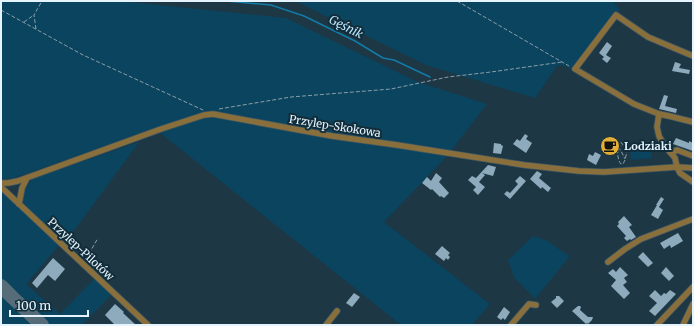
<svg xmlns="http://www.w3.org/2000/svg" width="694" height="326" font-family="Merriweather,serif">
<style>
.green{fill:#0b445e}
.lines{fill:none;stroke-linecap:round;stroke-linejoin:round}
.stream{stroke:#127ba7;stroke-width:1.5}
.taxiway{stroke:#566c79;stroke-width:14}
.building{fill:#8dabbc}
.minor-casing{stroke:#3d5563;stroke-width:7}
.path{stroke:#8a9eaa;stroke-width:1;stroke-dasharray:4 2;stroke-linecap:butt}
.minor{stroke:#886f3b;stroke-width:5.5}
.labels{text-anchor:middle;stroke-width:4;stroke-linejoin:round;paint-order:stroke}
.street-label{font-size:11px;fill:#e5f4fe;stroke:#122d3a}
.poi-label{font-size:11px;font-weight:bold;fill:#e5f4fe;stroke:#122d3a;text-anchor:start}
.water-label{font-size:12px;font-style:italic;fill:#bbe6ff;stroke:#122d3a}
</style>
<rect width="100%" height="100%" fill="#1d3745"/>
<g class="green">
<polygon points="1,1 120,1 286,18 418,82 487,104 447,156 384,222 490,304 472,325 401,325 154,128 14,178 1,179"/>
<polygon points="292,1 613,1 620,10 571,69 562,65 557,66 535,98 426,65 295,1"/>
<polygon points="139,142 65,243 21,202 25,190 32,179"/>
<polygon points="651,146 652,158 631,160 630,148"/>
<polygon points="1,191 40,228 60,244 26,284 60,314 95,278 112,294 82,325 1,325 1,206 3,204 1,202"/>
<polygon points="533,236 548,241 560,250 570,256 535,299 514,277 508,260"/>
</g>
<g class="lines">
<polyline class="stream" points="226,1 271,5 304,16 355,41 383,58 394,60 430,77"/>
<polyline class="taxiway" points="1,286 12,297 42,325"/>
</g>
<g class="building">
<polygon points="607,42 612,46 606,55 611,58 607,63 602,59 604,57 599,53"/>
<polygon points="675,62 681,64 679,68 690,70 689,74 672,71"/>
<polygon points="664,95 668,96 665,106 677,109 676,113 659,109"/>
<polygon points="525,134 528,136 526,139 532,143 526,153 513,144 517,139 520,141"/>
<polygon points="676,138 689,143 689,141 693,143 693,151 673,144"/>
<polygon points="494,143 501,144 501,145 503,146 501,154 493,153"/>
<polygon points="595,152 601,155 596,165 587,160 589,154 593,156"/>
<polygon points="488,165 496,167 493,176 482,173 485,175 479,182 485,187 478,195 473,190 476,187 468,180 472,176 476,178"/>
<polygon points="537,171 542,174 539,178 551,188 548,192 542,187 541,189 530,179"/>
<polygon points="436,173 442,178 439,182 449,193 444,198 441,196 440,197 432,189 431,190 422,183 427,177 431,181"/>
<polygon points="520,176 526,181 510,199 504,194 507,191 510,193 518,184 515,181"/>
<polygon points="661,197 664,199 659,207 663,210 658,219 651,215 657,205 656,205"/>
<polygon points="624,216 632,225 629,227 636,237 631,240 630,239 627,241 624,238 626,236 617,226 619,224 618,222"/>
<polygon points="678,233 683,241 671,248 670,245 664,249 660,243"/>
<polygon points="442,246 450,253 448,255 450,257 448,260 446,258 444,261 435,254"/>
<polygon points="643,252 653,263 648,267 638,257"/>
<polygon points="53,258 65,269 55,281 48,275 37,288 32,283"/>
<polygon points="620,267 628,275 624,278 627,282 623,285 630,293 624,299 611,286 616,280 608,273 613,269 616,272"/>
<polygon points="666,267 674,276 669,281 661,273"/>
<polygon points="655,290 661,296 664,293 666,294 670,290 676,294 655,316 649,311 657,303 649,296"/>
<polygon points="354,293 360,297 352,307 346,303"/>
<polygon points="556,296 559,296 564,301 557,308 551,302 556,298"/>
<polygon points="115,304 124,312 123,313 136,325 115,325 105,315"/>
<polygon points="578,306 580,306 581,307 580,310 588,317 593,317 592,320 588,324 587,323 586,324 572,311"/>
<polygon points="504,307 510,312 505,320 503,318 501,320 497,317"/>
</g>
<g class="lines">
<g class="minor-casing">
<g id="minor">
<polyline points="693,56 648,37 616,15 575,69 634,104 659,114 669,116 693,122"/>
<polyline points="659,114 657,127 659,136 664,145 675,158 677,167 680,173 693,182"/>
<polyline points="671,153 677,150 693,156"/>
<polyline points="1,183 8,183 18,181 161,129 204,115 213,114 332,136 397,145 524,165 579,171 604,172 677,167 693,168"/>
<polyline points="1,187 148,325"/>
<polyline points="19,204 22,188 27,178"/>
<polyline points="608,262 625,249 641,239 693,219"/>
<polyline points="326,325 337,311"/>
<polyline points="511,325 529,304 536,305"/>
<polyline points="657,325 693,287"/>
<polyline points="683,325 693,304"/>
</g>
</g>
<g class="path">
<polyline points="457,1 569,66"/>
<polyline points="1,10 83,55 203,110"/>
<polyline points="24,22 34,15"/>
<polyline points="36,29 34,15 42,1"/>
<polyline points="219,109 291,97 391,89 448,77 491,72 562,62"/>
<polyline points="618,147 621,151 625,159"/>
<path d="M627,150L624,147L622,143H619C617,149 617,160 621,164H623L625,160C626,155 628,149 628,144"/>
<polyline points="86,259 98,238"/>
</g>
<use href="#minor" class="minor"/>
</g>
<defs>
<g id="cafe-disc" transform="scale(1)"><circle r="9.5" fill="#e3ae35" stroke="#122d3a"/><path d="M-5.5-4.5H6V0H3Q3 3.5 0 3.5H-2.5Q-5.5 3.5-5.5 0ZM3-3.2v2h1.7v-2ZM-6 4.5H4V6H-6Z" fill="#111"/></g>
</defs>
<g fill-rule="evenodd">
<use href="#cafe-disc" x="610" y="146"/>
</g>
<g class="labels">
<g class="street-label">
<text transform="translate(335 126) rotate(9)" y="4">Przylep-Skokowa</text>
<text transform="translate(81 249) rotate(43)" y="4">Przylep-Pilotów</text>
</g>
<g class="poi-label">
<text x="624" y="150">Lodziaki</text>
</g>
<g class="water-label">
<text transform="translate(346 27) rotate(27)" y="4">Gęśnik</text>
</g>
</g>
<rect width="694" height="326" fill="none" stroke="#e5f4fe" stroke-width="4"/>
<path d="M10 310v6h78v-6" fill="none" stroke="#e5f4fe" stroke-width="2"/>
<text x="16" y="310" font-size="12" fill="#e5f4fe" stroke="#122d3a" stroke-width="3" paint-order="stroke">100 m</text>
</svg>
